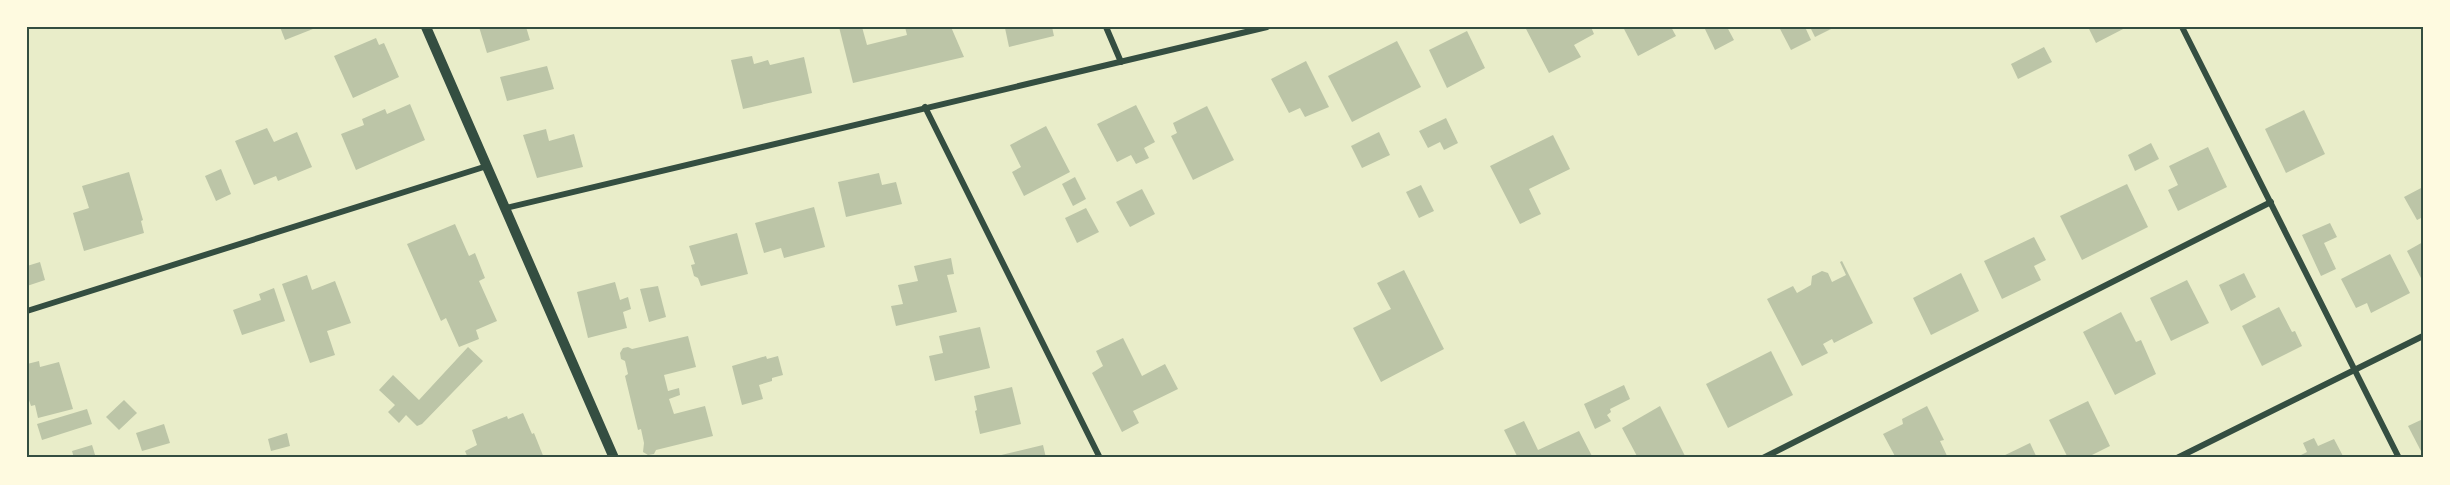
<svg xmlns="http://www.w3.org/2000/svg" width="2450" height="485" font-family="'Roboto Serif',serif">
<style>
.building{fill:#bcc5a7}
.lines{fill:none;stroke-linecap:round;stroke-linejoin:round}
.minor{stroke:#344e41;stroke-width:6}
.tertiary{stroke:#344e41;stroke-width:10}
.neatline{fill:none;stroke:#344e41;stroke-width:2}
</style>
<rect width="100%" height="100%" fill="#e9edc9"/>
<g class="building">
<polygon points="280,27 318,27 285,40"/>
<polygon points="479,27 526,27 530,40 487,53"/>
<polygon points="839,27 862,27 867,45 907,35 905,27 951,27 964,57 853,83"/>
<polygon points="1012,27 1052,27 1054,36 1009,47 1005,28"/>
<polygon points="1525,27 1591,27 1594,34 1574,45 1581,57 1549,73"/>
<polygon points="1623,27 1671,27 1676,36 1638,56"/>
<polygon points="1704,27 1727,27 1734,40 1715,50"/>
<polygon points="1779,27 1805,27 1811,40 1791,50"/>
<polygon points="1810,27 1835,27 1815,37"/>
<polygon points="2088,27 2127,27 2096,43"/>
<polygon points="1467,31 1485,68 1447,88 1429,50"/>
<polygon points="376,38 379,45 384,43 399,77 353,98 334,56"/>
<polygon points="1397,41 1421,87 1352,122 1328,76"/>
<polygon points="2044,47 2052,62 2018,79 2011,64"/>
<polygon points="752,56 754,64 768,60 770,65 804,57 812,93 743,109 731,60"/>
<polygon points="1306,61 1329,107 1305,117 1300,108 1289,113 1271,79"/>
<polygon points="547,66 554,89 507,101 500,77"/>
<polygon points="410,104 425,140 356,170 341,134 364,125 362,119 385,109 387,114"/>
<polygon points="1136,105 1155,142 1144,148 1149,158 1136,164 1131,155 1117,162 1097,124"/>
<polygon points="1207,106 1234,160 1193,180 1171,136 1177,133 1173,123"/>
<polygon points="2304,110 2325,154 2286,173 2265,129"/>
<polygon points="1446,118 1458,143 1444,150 1440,142 1428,148 1419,131"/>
<polygon points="1046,126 1070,172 1024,196 1012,172 1021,167 1010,145"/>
<polygon points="267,128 274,142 297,132 312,167 278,181 276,176 254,185 235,141"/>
<polygon points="546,129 549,141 574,134 583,167 537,178 523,135"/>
<polygon points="1379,132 1390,155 1362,168 1351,146"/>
<polygon points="1553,135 1570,169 1529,189 1541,214 1520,224 1490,166"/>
<polygon points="2151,143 2159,159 2135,171 2128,155"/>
<polygon points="2208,147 2227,187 2178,211 2168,190 2178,185 2169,166"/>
<polygon points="221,169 231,194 216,201 205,176"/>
<polygon points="129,172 143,220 141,221 144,233 84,251 73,213 89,208 82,186"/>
<polygon points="879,173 882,185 896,182 902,204 846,217 838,182"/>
<polygon points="1075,177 1086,199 1073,206 1062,184"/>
<polygon points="2127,184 2148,227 2082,260 2060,216"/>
<polygon points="1421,185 1434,211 1419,218 1406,192"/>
<polygon points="2423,187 2423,217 2417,220 2404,197"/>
<polygon points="1142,189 1155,214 1130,227 1116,202"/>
<polygon points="814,207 825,247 784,258 781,248 764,253 755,223"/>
<polygon points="1086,208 1099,232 1077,243 1065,218"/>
<polygon points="2330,223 2337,237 2324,243 2336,269 2321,276 2302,235"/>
<polygon points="455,224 469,256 475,253 485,278 479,281 497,321 476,330 479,339 459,347 446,318 441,321 407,244"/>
<polygon points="737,233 748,274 701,286 698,278 694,276 691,265 695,264 689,246"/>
<polygon points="2034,237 2046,260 2034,266 2041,280 2002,299 1984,261"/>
<polygon points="2423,242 2423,282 2407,251"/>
<polygon points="2390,254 2410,293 2371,313 2367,303 2356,308 2341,279"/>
<polygon points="951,258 954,274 947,275 957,312 896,326 891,306 903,304 898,285 918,281 914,266"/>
<polygon points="1842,261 1873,323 1834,343 1832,339 1823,344 1828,353 1802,366 1767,299 1793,286 1797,293 1811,285 1812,276 1822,271 1828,273 1832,282 1846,275 1840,262"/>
<polygon points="40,262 45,280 27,286 27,266"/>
<polygon points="1404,270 1444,349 1381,382 1353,328 1391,309 1377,283"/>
<polygon points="1961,273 1979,311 1931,335 1913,298"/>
<polygon points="2244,273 2256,297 2231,311 2219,285"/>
<polygon points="307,275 312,290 335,281 351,323 327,331 335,355 310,363 282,284"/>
<polygon points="2187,280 2209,323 2171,341 2150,298"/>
<polygon points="615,282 620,300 628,297 631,309 623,312 627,328 588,338 577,292"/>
<polygon points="658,286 666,317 649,322 640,289"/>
<polygon points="274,288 285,321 242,335 233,310 261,300 259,294"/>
<polygon points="2279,307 2292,332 2295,331 2302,346 2262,366 2242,326"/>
<polygon points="2121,312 2136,342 2141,340 2156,374 2115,395 2083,332"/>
<polygon points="980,327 990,368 935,381 929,356 943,353 939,336"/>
<polygon points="688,336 696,367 664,375 668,391 679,388 680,395 669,399 674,414 705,406 713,436 656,450 654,454 648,455 643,452 644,443 641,429 638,430 625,376 628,374 625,361 621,359 620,353 623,348 628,347 632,349"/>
<polygon points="1123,338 1142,376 1165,364 1178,389 1133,411 1139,423 1122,432 1092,373 1103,366 1096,351"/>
<polygon points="468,347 483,361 422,424 417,426 406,415 399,423 388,412 395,405 379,390 393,375 419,400"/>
<polygon points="1771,351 1793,395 1728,428 1706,384"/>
<polygon points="766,356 767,359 778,356 783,375 772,378 772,381 759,385 763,399 742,405 732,366"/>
<polygon points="39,361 40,367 59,362 73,409 38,418 35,405 31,406 27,394 27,364"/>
<polygon points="1624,385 1630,399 1610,409 1611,412 1607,415 1611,421 1595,429 1584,404"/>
<polygon points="1012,387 1021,424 980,434 975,411 977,410 974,396"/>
<polygon points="124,400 137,413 119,430 106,417"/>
<polygon points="2088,401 2110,446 2086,458 2068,458 2049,420"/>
<polygon points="1660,406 1685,456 1681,458 1638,458 1622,428"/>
<polygon points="1927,406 1944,440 1940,441 1948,458 1896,458 1883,434 1903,424 1902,419"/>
<polygon points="87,409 92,424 42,440 37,424"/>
<polygon points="523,413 532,434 534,433 544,458 468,458 465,451 477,445 472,430 507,416 508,419"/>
<polygon points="2423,419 2423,455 2408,426"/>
<polygon points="1524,421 1538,450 1579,431 1593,458 1518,458 1504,430"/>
<polygon points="164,424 170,443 142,451 136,433"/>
<polygon points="287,433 290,446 271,451 268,439"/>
<polygon points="2314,438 2318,446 2334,439 2344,458 2295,458 2307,452 2303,443"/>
<polygon points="2030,443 2037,458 1999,458"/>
<polygon points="92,445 96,458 74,458 72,451"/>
<polygon points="1043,445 1046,458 993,458 993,457"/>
</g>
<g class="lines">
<g class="minor">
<polyline points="1106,27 1121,62"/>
<polyline points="2182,27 2399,458"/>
<polyline points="925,107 1100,458"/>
<polyline points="506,208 1267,27"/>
<polyline points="27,311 487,166"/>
<polyline points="1763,458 2271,202"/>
<polyline points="2177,458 2423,336"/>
</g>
<polyline class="tertiary" points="426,27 614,458"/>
</g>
<rect width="2450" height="485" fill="none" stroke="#fefae0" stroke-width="57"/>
<rect x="28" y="28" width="2394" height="428" class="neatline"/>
</svg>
